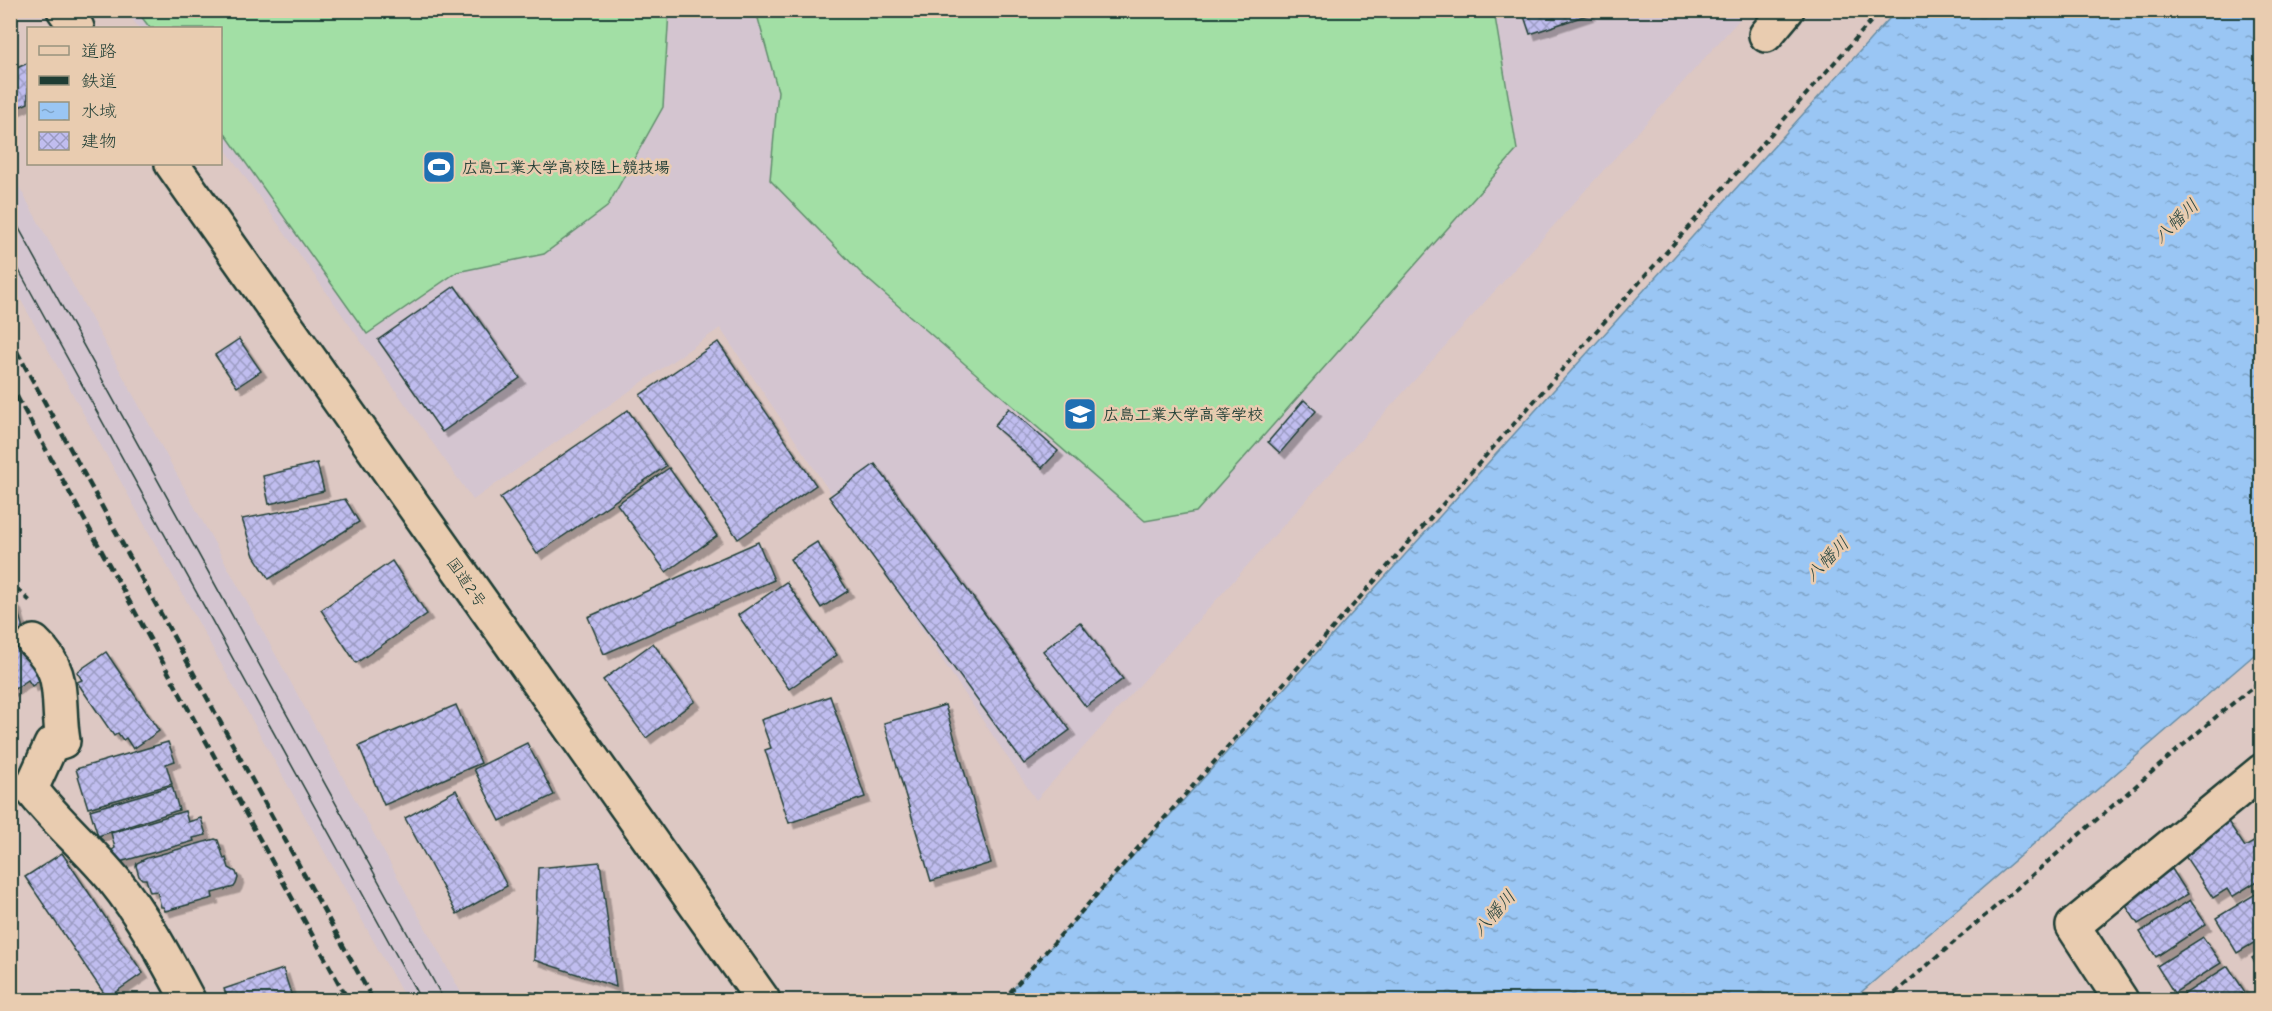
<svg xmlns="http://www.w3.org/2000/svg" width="2272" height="1011" font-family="'Comic Neue','Klee One',sans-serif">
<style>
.built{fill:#d4c5d0}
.grass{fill:#a2dfa5;stroke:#608e6c;stroke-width:1.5}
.water{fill:url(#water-ripples);stroke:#698fa7;stroke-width:1.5}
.building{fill:url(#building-cross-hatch);stroke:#1f3d34;stroke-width:1.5;filter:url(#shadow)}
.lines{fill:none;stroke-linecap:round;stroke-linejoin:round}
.minor-casing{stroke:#1f3d34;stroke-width:38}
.highway-casing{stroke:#1f3d34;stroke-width:38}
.path{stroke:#1f3d34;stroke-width:4;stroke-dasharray:6 4.5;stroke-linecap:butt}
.minor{stroke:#e9ccb0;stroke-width:33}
.highway{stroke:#e9ccb0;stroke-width:33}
.tram{stroke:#1f3d34;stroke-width:1.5}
.rail{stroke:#1f3d34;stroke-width:4.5;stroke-dasharray:9 4.5;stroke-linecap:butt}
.labels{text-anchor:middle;stroke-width:5;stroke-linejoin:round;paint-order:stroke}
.poi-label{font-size:16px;font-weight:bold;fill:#1f3d34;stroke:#e9ccb0;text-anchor:start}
.street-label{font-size:16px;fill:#1f3d34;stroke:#e9ccb0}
.water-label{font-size:18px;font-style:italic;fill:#25443e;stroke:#e9ccb0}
</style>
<defs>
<pattern id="water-ripples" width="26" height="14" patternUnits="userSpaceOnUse" patternTransform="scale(1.5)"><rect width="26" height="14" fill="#9ac6f4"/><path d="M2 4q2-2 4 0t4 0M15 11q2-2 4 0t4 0" fill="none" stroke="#7da2c6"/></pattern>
<pattern id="building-cross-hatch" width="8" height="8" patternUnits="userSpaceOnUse" patternTransform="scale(1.5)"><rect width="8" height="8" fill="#c0bdef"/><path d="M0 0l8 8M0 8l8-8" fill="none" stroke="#9b9bc2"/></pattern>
<filter id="shadow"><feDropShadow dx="5.5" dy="5.5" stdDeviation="0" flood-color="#0004"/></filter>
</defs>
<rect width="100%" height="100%" fill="#ddc8c3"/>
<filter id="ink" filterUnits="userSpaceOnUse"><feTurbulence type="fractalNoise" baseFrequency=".0167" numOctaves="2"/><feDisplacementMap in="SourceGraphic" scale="12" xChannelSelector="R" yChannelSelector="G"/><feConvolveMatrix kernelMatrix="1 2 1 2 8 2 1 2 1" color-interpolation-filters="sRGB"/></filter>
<g filter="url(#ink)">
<g class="built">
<polygon points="126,11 1747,11 1036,800 720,328 473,500 221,143 220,28 139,28"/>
<polygon points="11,172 465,1000 406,1000 11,282"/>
</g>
<g class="grass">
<polygon points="137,11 669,11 663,107 607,207 544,254 457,272 367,334 221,128 220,28 150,28"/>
<polygon points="756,11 1494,11 1517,150 1196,512 1145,521 864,276 770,180 778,91"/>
</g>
<polygon class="water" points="1897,10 2261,11 2261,649 1852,1000 1003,1000"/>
<g class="building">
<polygon points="1522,10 1588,10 1590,14 1530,34"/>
<polygon points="28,63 28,103 10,111 10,71"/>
<polygon points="455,286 520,378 442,432 378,340"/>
<polygon points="239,339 261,371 237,387 215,355"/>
<polygon points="718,342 816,485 738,539 640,395"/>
<polygon points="1304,400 1316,411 1280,453 1268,442"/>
<polygon points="1009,408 1058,451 1042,468 994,426"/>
<polygon points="628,410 666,466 537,554 500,498"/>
<polygon points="317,463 324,491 269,504 263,476"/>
<polygon points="875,464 1070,730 1024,764 829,497"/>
<polygon points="669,468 717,536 666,572 617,504"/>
<polygon points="345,499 359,522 269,579 254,556 242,519"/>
<polygon points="758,542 774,580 604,654 588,617"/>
<polygon points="817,542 848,591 821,608 790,559"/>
<polygon points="392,561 427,614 356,663 321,610"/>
<polygon points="786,582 837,655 789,689 738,615"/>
<polygon points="10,599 16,605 22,625 22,637 44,689 39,681 32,686 28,680 10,692"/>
<polygon points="1080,622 1123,679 1086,707 1043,651"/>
<polygon points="653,643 695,701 646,738 603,680"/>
<polygon points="106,652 159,731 133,749 126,738 123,740 118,733 114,736 77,682 82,680 77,672"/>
<polygon points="830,696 865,797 789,823 765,750 771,748 761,720"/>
<polygon points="456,705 481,763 384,805 359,746"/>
<polygon points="945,705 991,863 931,881 884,723"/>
<polygon points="168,742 175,761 166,764 172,784 88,808 76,769"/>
<polygon points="527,743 554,795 500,821 474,769"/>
<polygon points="172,786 179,810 98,836 90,810"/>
<polygon points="456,790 507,886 457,914 405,818"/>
<polygon points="185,811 188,822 201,818 206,835 193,838 194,841 116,863 112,850 115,848 111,833"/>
<polygon points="2227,820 2245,847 2262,837 2262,878 2232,897 2227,889 2213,898 2181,850"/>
<polygon points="215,839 218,840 224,859 226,858 229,868 236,872 238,878 236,884 234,887 212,893 213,898 165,911 163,907 161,907 157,891 150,892 146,879 142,879 139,876 136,866 137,863 147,858"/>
<polygon points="62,853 143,973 107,998 25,877"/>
<polygon points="600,862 616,987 534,960 538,868"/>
<polygon points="2172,869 2188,894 2138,924 2122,900"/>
<polygon points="2262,890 2262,938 2237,953 2216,918"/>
<polygon points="2190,900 2206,924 2156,957 2140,932"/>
<polygon points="2203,937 2221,963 2174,993 2157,966"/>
<polygon points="2262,952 2262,972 2252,958"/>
<polygon points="2228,966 2245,992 2232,1000 2175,1000"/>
<polygon points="283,969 293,1000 228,1000 224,989"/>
<polygon points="530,992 579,1000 529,1000"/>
</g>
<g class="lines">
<g class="minor-casing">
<g id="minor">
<polyline points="1766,35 1787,10"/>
<path d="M34,642C68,673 56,700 63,741L51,745L31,789C56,822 88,848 114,880C144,917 166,959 188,1000"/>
<polyline points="2121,1000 2073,926 2262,771"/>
</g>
</g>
<g class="highway-casing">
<g id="highway">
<polyline points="64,10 77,28"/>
<polyline points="172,164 763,1000"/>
</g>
</g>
<g class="path">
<polyline points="10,582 32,603"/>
<polyline points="1003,1000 1881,10"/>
<polyline points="1887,1000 2217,716 2262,680"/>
</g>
<use href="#minor" class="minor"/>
<use href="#highway" class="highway"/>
<g class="tram">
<polyline points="10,212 444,1000"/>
<polyline points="10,254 421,1000"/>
</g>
<g class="rail">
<polyline points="10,339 373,1000"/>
<polyline points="10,384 348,1000"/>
</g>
</g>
</g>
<defs>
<g id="stadium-square" transform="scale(1.725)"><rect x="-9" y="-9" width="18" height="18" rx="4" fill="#1f6fb2" stroke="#e9ccb0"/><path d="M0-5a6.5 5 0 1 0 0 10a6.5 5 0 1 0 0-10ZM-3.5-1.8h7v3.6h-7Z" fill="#fff"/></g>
<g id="school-square" transform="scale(1.725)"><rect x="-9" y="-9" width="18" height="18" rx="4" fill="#1f6fb2" stroke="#e9ccb0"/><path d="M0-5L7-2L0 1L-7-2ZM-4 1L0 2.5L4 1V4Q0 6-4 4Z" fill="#fff"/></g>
</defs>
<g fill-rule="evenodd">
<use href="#stadium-square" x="439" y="167"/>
<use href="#school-square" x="1080" y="414"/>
</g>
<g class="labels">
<g class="poi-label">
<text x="462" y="173">広島工業大学高校陸上競技場</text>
<text x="1103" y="420">広島工業大学高等学校</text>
</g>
<g class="street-label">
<text transform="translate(467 582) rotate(55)" y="6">国道2号</text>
</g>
<g class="water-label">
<text transform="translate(2176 221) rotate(-44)" y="6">八幡川</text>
<text transform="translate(1827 559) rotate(-45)" y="6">八幡川</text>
<text transform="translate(1494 913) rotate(-48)" y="6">八幡川</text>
</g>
</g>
<rect width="2272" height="1011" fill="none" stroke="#e9ccb0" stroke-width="36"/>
<rect x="18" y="18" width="2236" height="975" fill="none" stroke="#1f3d34" stroke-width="2" filter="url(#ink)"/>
<rect x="27" y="27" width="195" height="138" fill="#e9ccb0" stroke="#98937e" stroke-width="1.5"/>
<rect x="39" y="46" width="30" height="9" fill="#e9ccb0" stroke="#98937e" stroke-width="1.5"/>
<text x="81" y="57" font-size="18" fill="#1f3d34">道路</text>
<rect x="39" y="76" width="30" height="9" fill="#1f3d34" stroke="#98937e" stroke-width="1.5"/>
<text x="81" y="87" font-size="18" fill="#1f3d34">鉄道</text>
<rect x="39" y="102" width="30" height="18" fill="url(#water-ripples)" stroke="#98937e" stroke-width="1.5"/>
<text x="81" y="117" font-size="18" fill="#1f3d34">水域</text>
<rect x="39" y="132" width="30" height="18" fill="url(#building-cross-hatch)" stroke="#98937e" stroke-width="1.5"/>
<text x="81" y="147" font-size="18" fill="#1f3d34">建物</text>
</svg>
